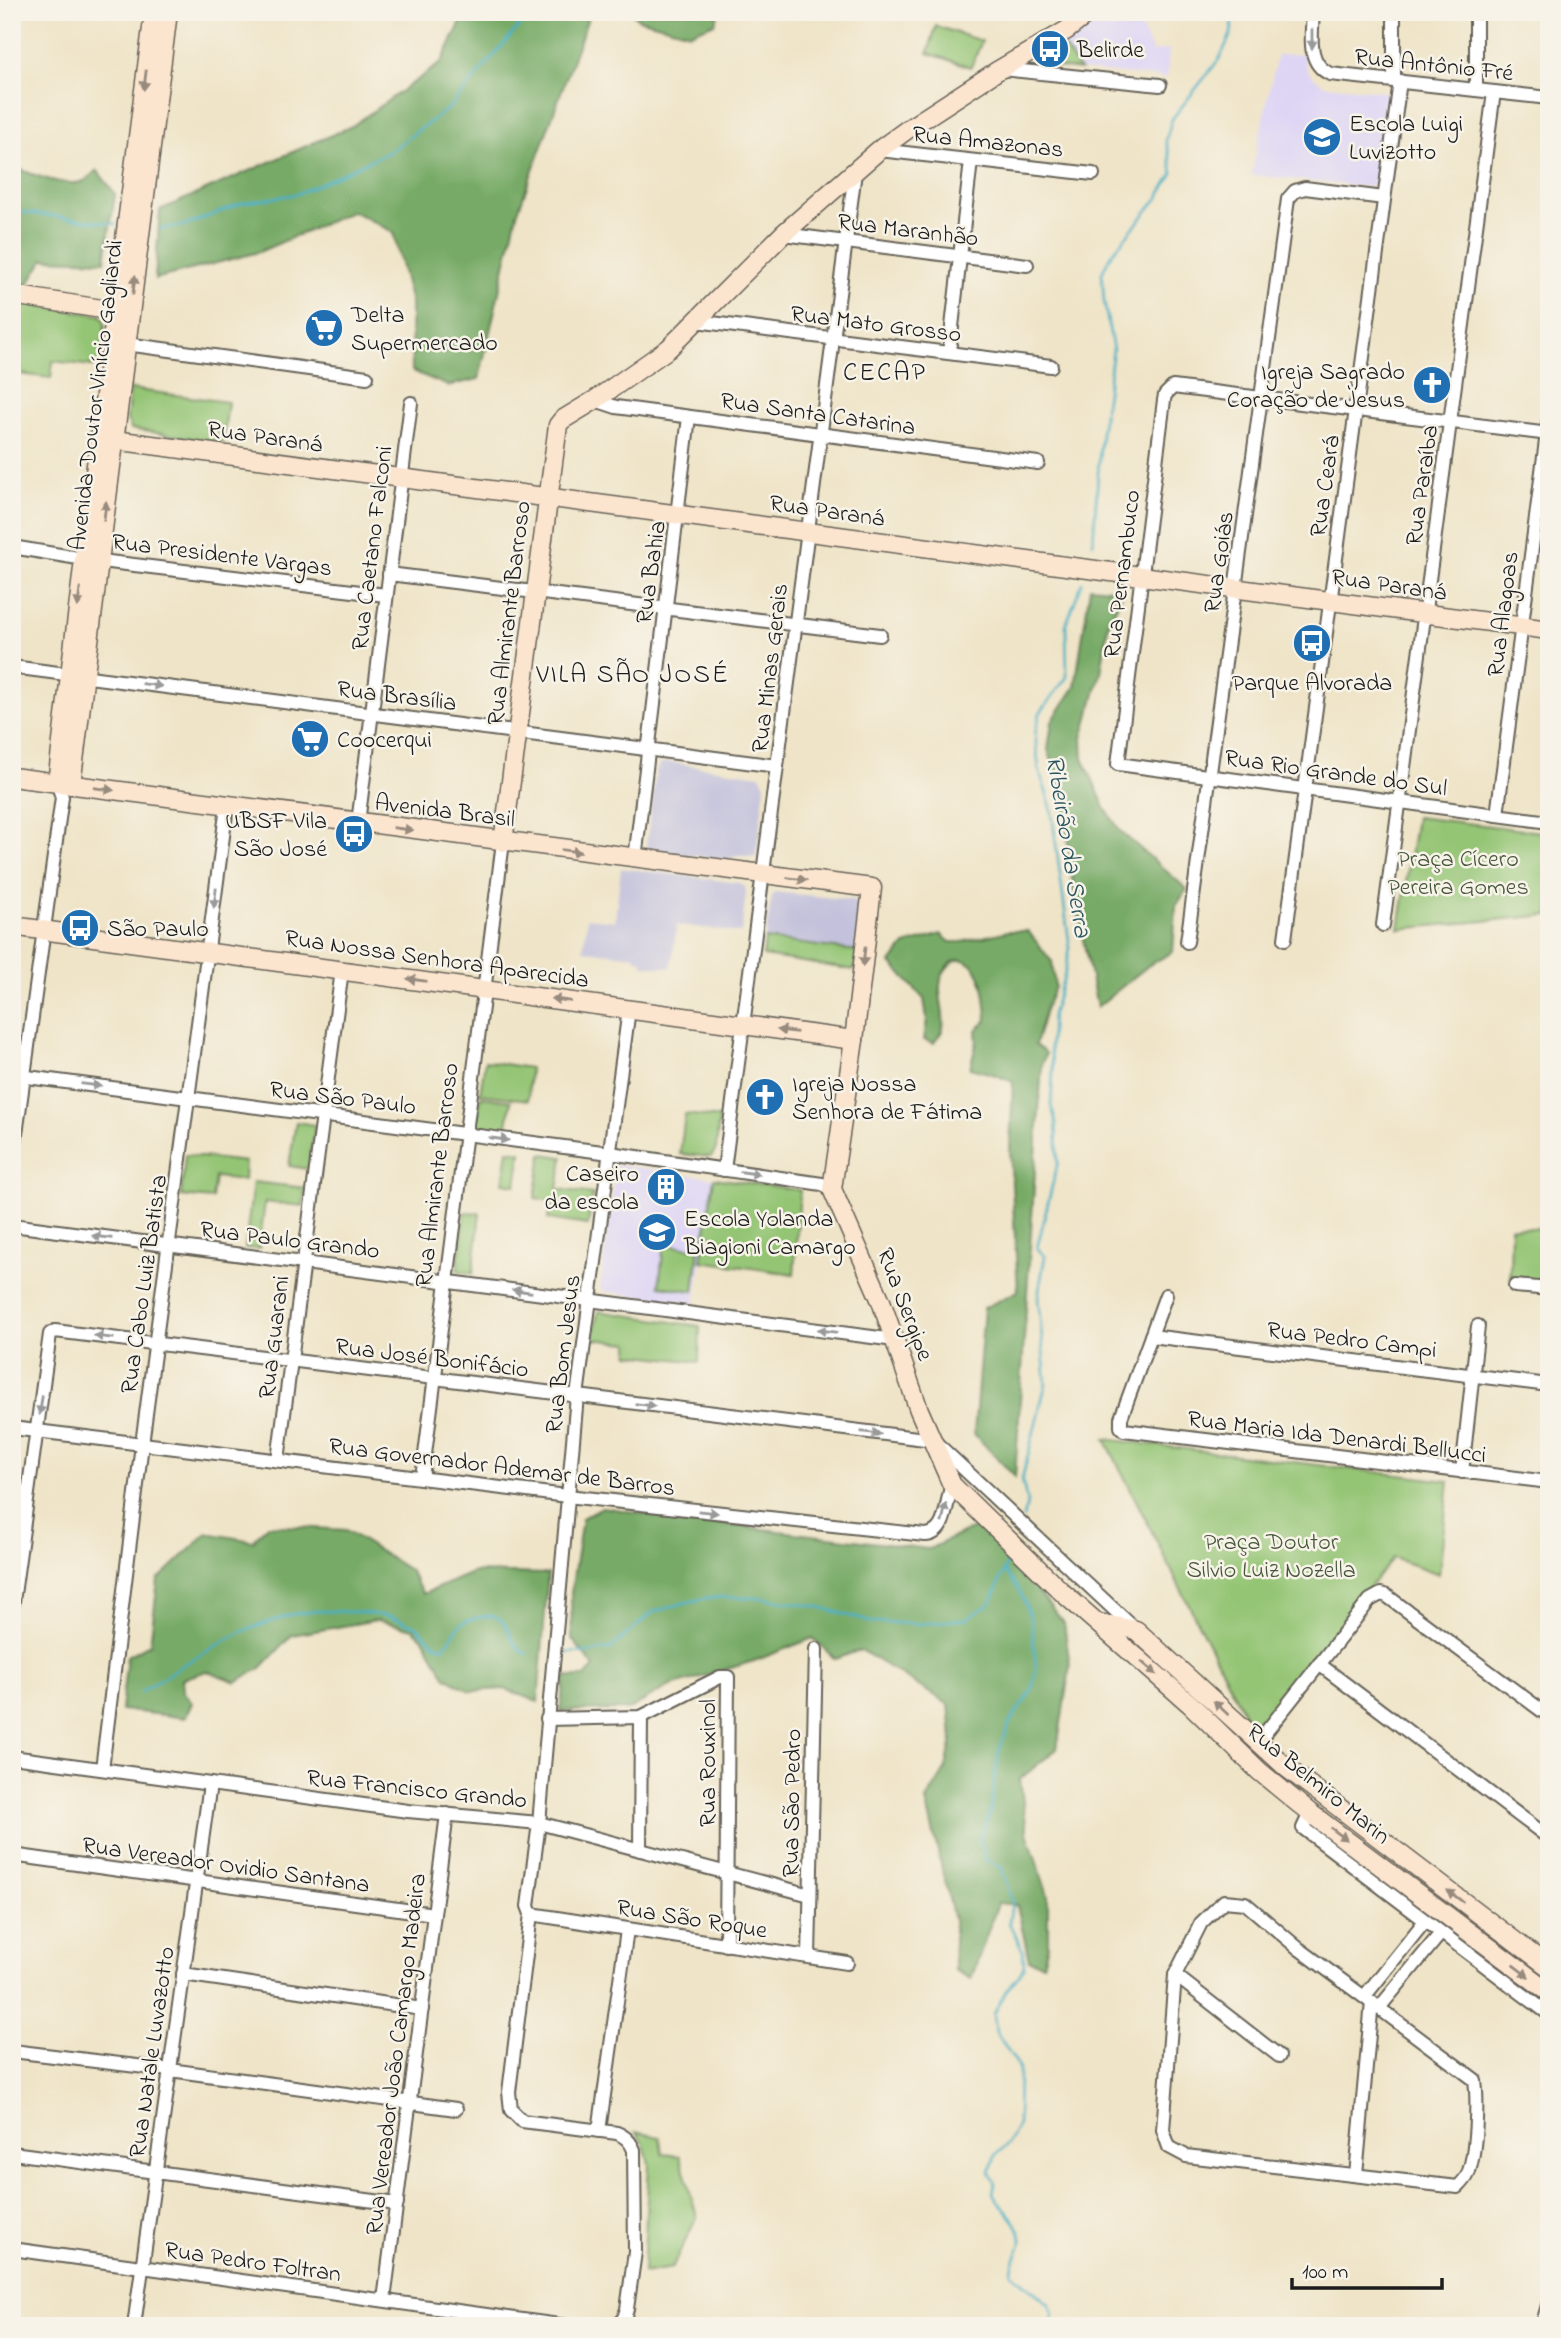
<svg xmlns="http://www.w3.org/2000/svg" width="1561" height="2338" font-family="'Indie Flower',sans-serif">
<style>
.built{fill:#ded5f5}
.industrial{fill:#c3c1db}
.green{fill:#94c575;stroke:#587048;stroke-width:2}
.forest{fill:#7a6;stroke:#4a6341;stroke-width:2}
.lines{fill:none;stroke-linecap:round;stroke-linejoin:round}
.stream{stroke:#45aec4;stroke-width:2.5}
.street-casing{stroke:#666258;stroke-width:16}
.secondary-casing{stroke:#666258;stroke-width:21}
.street{stroke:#fff;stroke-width:12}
.secondary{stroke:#fce5cf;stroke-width:18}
.oneway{fill:#999}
.oneway2{fill:#978b7e}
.labels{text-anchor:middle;stroke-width:5;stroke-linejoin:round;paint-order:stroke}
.poi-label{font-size:24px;fill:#1c1c1c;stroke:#f7f3e8;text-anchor:start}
.street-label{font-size:24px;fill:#1c1c1c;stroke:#f7f3e8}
.park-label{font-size:24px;fill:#46573b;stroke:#f7f3e8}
.neighbourhood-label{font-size:26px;letter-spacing:2px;fill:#1c1c1c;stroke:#f7f3e8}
.water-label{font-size:26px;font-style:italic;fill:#2c565f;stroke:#f7f3e8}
</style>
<rect width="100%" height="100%" fill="#f7f3e8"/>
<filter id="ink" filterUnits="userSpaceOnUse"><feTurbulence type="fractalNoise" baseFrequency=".0143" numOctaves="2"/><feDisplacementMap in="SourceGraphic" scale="14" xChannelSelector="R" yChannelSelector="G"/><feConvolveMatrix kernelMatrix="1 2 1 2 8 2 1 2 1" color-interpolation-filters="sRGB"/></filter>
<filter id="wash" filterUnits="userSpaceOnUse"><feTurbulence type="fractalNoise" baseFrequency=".00686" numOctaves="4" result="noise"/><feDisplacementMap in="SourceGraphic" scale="28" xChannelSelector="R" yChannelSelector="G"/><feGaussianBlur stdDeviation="1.57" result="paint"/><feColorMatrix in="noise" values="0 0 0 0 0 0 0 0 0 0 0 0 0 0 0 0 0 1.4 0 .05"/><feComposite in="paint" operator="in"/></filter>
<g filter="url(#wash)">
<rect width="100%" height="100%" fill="#efe4c7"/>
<g class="built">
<polygon points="1107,12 1134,12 1153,52 1169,49 1167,78 1080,70 1063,46"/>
<polygon points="1305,54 1305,64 1310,74 1324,85 1382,91 1387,94 1389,98 1379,176 1375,184 1367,187 1251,175 1277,55"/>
<polygon points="619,1165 714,1178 695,1304 603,1291 600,1288 616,1166"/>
</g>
<g class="industrial">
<polygon points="667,762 760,775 765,785 756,855 752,857 736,855 729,860 649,850 646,847 656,771 660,764"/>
<polygon points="621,868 739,883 745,887 746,894 741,933 677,925 671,968 643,965 643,960 636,959 635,956 583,950 587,918 615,921"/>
<polygon points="775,892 853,900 860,903 857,951 765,939 772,896"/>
</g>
<g class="green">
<polygon points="936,26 982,41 971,67 928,53"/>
<polygon points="1063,46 1080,70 1040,65 1040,59"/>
<polygon points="12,302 100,315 104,319 105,325 100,367 53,361 51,378 12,373"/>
<polygon points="130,389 228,402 223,443 131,429 127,419"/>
<polygon points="1416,817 1549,833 1549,915 1399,929"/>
<polygon points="765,939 857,951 855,970 763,956"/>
<polygon points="485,1061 530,1068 528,1100 480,1094"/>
<polygon points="481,1097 511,1101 506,1131 476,1126"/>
<polygon points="685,1114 719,1118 716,1149 711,1157 680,1154"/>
<polygon points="296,1122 315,1125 308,1169 289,1166"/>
<polygon points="508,1150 521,1152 516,1185 503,1183"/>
<polygon points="542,1154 563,1157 558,1189 593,1194 588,1225 548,1219 551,1201 535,1198"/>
<polygon points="185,1155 245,1162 244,1180 215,1177 212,1199 181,1196"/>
<polygon points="714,1178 800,1190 794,1274 701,1261"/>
<polygon points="253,1182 305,1188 303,1206 265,1202 259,1249 245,1248"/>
<polygon points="465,1212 480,1213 473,1274 457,1270"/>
<polygon points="1511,1227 1549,1229 1549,1281 1510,1278"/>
<polygon points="664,1244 699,1249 694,1291 659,1286"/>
<polygon points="598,1311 700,1326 699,1362 629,1354 629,1343 593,1339"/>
<polygon points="1105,1439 1449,1481 1439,1574 1393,1558 1266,1717 1257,1721 1247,1720"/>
<polygon points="636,2132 660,2137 662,2154 680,2156 697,2217 672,2268 643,2273 649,2164 644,2145"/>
</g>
<g class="forest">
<polygon points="466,12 593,12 588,18 517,214 479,379 448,386 412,371 411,303 393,232 353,211 259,252 155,279 160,210 352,126 441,63"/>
<polygon points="631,12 719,12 715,23 690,33 638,19"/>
<path d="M12,166C28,173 68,189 84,181C88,179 93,173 97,170L115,194L105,261L44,259L27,286L12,284Z"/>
<polygon points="1090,587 1124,590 1108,625 1101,673 1082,738 1083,758 1105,808 1121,832 1187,889 1176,906 1173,952 1149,965 1097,1007 1075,900 1061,785 1048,750 1052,721 1075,687"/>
<path d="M1008,931H1028L1052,962L1055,987L1046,1007L1035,1045L1046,1053L1042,1064L1015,1477L974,1434L984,1308L1018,1291L1010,1149L1013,1082L996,1075L970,1068L977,1041L976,1030L987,1020C986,1004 985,980 974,967C957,948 939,971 940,989C940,1002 945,1015 943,1028C942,1033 937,1038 934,1043L924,1040L927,1019L924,999L891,963L905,945L941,934L950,942H962Z"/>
<polygon points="602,1507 687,1520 929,1549 982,1524 1064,1623 1070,1666 1057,1749 1020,1779 1027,1832 1048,1896 1048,1945 1043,1964 1029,1960 1017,1905 998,1903 971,1979 954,1970 954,1920 926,1801 946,1768 952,1739 949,1705 861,1650 835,1659 813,1638 757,1660 668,1687 628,1710 560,1711 565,1677 585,1677 594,1667 572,1639 571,1593 582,1518"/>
<polygon points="267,1525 346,1530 409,1570 423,1594 474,1572 548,1574 538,1702 505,1689 470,1691 446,1677 423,1638 413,1629 377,1620 292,1635 261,1668 236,1682 207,1671 182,1679 183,1691 192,1703 185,1718 121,1710 127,1656 150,1644 158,1580 207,1533 253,1541"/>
</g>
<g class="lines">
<g class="stream">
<polyline points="12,211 116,224"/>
<polyline points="160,229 187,225 242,203 297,194 389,152 450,107 531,12"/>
<polyline points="1093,543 1101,433 1113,350 1104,301 1102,273 1110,256 1158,198 1173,173 1166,140 1172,119 1220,58 1231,34 1234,12"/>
<polyline points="1024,1518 1027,1502 1022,1479 1046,1383 1038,1297 1045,1256 1037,1248 1058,1162 1056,1122 1051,1105 1053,1071 1050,1045 1052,1014 1064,977 1070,948 1051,807 1039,770 1035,734 1040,713 1067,677 1066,625 1082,582"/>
<path d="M1011,1554L1004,1570L1020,1592L1026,1605L1032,1625L1036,1670L1032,1690L1010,1722L999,1751L990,1812L979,1841L986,1860L1002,1868L1012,1902L1009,1923L1023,1951L1024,1966L1020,1974L1005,1992L994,2014L996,2032L1019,2067L1018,2125L1008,2144L995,2155L990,2173L995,2183L993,2193C1001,2208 1022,2223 1021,2241C1020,2253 1011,2261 1012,2273L1049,2304L1053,2315L1049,2326"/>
<polyline points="564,1653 593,1652 610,1649 653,1612 684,1603 711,1597 763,1598 820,1607 870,1622 920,1624 966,1619 991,1603 1004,1570"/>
<path d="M141,1692L181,1666L241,1632L293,1614L317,1611L356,1612L388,1616L416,1626L435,1644L443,1647C451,1641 453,1632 460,1625C465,1621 475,1618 481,1617C514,1609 503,1645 527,1654"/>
</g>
</g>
</g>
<g filter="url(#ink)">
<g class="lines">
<g class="street-casing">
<g id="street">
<path d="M1313,12C1312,35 1306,63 1330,74L1549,98"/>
<polyline points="1394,12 1394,81"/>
<polyline points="1002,69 1160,85"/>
<polyline points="1476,90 1476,12"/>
<polyline points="879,150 1093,174"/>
<polyline points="783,234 1027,265"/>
<polyline points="696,321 1051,366"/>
<polyline points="126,344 367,377"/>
<polyline points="949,353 971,161"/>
<polyline points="595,400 616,407 1038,463"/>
<polyline points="1549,434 1173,387 1165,395 1164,400 1118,764 1549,822"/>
<polyline points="12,547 84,559 386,595"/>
<polyline points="389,574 880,635"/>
<polyline points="12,667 777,766"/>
<polyline points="1497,815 1549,418"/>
<polyline points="358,823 411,403"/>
<polyline points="635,859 689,417"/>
<polyline points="1383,925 1494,92"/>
<polyline points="1285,939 1400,81"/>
<polyline points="1187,942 1288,199 1295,191 1305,188 1384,198"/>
<polyline points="12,1075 610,1153 822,1184 832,1189"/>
<polyline points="12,1164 62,797 57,783"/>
<polyline points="724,1170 855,172"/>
<polyline points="12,1225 895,1340"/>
<polyline points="1515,1286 1549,1289"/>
<polyline points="1166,1295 1121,1418 1121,1427 1124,1430 1549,1482"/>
<polyline points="1151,1336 1549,1385"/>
<path d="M12,1428L567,1496L925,1535C948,1534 945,1502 952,1485"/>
<polyline points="278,1460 342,970"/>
<polyline points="1462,1472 1478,1326"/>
<polyline points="422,1478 503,842"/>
<polyline points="12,1609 50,1334 55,1331 933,1440 1136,1630"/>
<polyline points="1319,1664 1549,1838"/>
<polyline points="547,1719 641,1717 720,1677 728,1677 726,1945"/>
<polyline points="1258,1742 1370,1600 1381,1594 1387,1596 1549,1716"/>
<polyline points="12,1757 408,1811 539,1823 810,1895"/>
<polyline points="102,1769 142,1444 227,806"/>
<polyline points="1310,1813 1303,1828 1549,2014"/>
<polyline points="640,1850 641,1717"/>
<polyline points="12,1855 434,1914"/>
<polyline points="531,1914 847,1963"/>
<polyline points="809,1957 816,1649"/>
<polyline points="183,1974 422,2009"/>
<polyline points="1175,1975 1279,2056"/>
<path d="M1364,1997L1475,2080C1478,2102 1476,2153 1468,2174C1466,2179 1462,2183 1458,2187L1186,2156L1169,2147L1163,2130L1175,1975L1201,1923L1224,1901L1245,1903L1298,1948L1364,1997L1425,1921"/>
<polyline points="1379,2008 1441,1933"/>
<polyline points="12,2051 170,2070 456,2109"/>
<polyline points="599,2131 627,1930"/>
<polyline points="12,2153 397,2204"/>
<polyline points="1356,2175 1372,2002"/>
<polyline points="12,2249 566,2326"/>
<polyline points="384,2300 447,1814"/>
<polyline points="134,2326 210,1784"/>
<path d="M616,2326L624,2318L627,2309L635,2252L634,2150C630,2141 626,2137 617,2133L522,2121L511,2110L509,2092L531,1914L528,1906L539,1823L577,1396L629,1009"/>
<polyline points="1542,2326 1549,2302"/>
</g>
</g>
<g class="secondary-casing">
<g id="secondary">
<polyline points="12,295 121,312 125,315"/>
<polyline points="99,438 1549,630"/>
<polyline points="12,777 872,888 854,1040 832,1189 881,1301 919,1410 952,1485 1063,1593 1190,1704 1259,1771 1310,1813 1549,1992"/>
<polyline points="57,783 84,559 154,12"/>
<polyline points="71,785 168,12"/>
<polyline points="503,842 558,425 562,420 595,400 668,349 783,234 879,150 908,129 997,71 1067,30 1090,12"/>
<polyline points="12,926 854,1040"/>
<polyline points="1099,1623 1136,1630 1287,1768 1549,1967"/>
</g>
</g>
<use href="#street" class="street"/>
<use href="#secondary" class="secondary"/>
</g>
<defs><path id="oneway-solid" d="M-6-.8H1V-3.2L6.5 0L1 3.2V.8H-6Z" transform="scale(1.75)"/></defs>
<g class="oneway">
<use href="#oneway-solid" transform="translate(1312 39) rotate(90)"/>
<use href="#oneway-solid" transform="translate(152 685) rotate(7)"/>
<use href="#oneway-solid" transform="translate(215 898) rotate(97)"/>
<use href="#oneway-solid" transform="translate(91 1085) rotate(7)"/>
<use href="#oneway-solid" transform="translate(499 1139) rotate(8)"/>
<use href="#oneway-solid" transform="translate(750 1173) rotate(8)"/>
<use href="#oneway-solid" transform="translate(102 1237) rotate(-173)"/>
<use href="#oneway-solid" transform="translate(522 1291) rotate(-172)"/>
<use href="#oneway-solid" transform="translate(827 1331) rotate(-172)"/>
<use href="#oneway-solid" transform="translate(104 1337) rotate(-173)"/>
<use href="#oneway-solid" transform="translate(41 1405) rotate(98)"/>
<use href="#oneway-solid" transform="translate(645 1405) rotate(7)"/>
<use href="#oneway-solid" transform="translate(871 1433) rotate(7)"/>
<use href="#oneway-solid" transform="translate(708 1512) rotate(6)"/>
<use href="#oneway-solid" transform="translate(944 1513) rotate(-78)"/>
</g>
<g class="oneway2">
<use href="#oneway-solid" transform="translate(145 80) rotate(97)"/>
<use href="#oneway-solid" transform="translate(134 285) rotate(-83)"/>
<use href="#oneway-solid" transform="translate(105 511) rotate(-83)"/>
<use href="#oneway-solid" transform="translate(79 597) rotate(97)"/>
<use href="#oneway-solid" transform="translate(104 789) rotate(8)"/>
<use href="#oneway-solid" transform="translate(403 829) rotate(8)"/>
<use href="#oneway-solid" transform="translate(571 851) rotate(7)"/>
<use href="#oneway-solid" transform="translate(797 879) rotate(7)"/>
<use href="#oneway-solid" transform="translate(864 956) rotate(97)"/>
<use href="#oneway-solid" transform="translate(417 980) rotate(-172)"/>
<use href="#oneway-solid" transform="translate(561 1000) rotate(-172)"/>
<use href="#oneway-solid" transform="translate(787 1031) rotate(-172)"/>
<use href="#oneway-solid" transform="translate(1149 1668) rotate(41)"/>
<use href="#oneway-solid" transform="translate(1221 1708) rotate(-137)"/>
<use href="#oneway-solid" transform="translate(1339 1834) rotate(37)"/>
<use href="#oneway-solid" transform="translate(1455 1896) rotate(-143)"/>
<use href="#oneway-solid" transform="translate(1521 1971) rotate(37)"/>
</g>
</g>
<defs>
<g id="bus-disc" transform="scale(2.0125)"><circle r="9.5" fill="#1f6fb2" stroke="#f7f3e8"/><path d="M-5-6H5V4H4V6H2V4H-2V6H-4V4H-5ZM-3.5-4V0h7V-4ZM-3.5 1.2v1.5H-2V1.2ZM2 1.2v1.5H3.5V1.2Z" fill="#fff"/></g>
<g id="school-disc" transform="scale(2.0125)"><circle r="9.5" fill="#1f6fb2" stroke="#f7f3e8"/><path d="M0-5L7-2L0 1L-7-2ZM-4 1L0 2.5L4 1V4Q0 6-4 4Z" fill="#fff"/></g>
<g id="supermarket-disc" transform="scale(2.0125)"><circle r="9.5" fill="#1f6fb2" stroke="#f7f3e8"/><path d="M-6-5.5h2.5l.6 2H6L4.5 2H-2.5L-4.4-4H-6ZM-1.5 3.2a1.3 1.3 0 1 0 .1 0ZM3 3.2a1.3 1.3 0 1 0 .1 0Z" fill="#fff"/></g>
<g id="church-disc" transform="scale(2.0125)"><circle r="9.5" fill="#1f6fb2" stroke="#f7f3e8"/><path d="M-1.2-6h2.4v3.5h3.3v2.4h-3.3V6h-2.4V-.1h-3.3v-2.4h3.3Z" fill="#fff"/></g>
<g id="building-disc" transform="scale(2.0125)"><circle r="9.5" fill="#1f6fb2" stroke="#f7f3e8"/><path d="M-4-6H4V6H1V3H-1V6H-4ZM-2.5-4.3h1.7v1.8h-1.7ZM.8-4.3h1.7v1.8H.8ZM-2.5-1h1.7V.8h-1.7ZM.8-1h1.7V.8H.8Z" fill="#fff"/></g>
</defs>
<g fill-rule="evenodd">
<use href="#bus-disc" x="1050" y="49"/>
<use href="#school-disc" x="1322" y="137"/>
<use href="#supermarket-disc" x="324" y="328"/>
<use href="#church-disc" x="1432" y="385"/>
<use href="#bus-disc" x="1312" y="643"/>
<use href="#supermarket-disc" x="310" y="739"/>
<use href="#bus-disc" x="354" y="834"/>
<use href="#bus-disc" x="80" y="928"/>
<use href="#church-disc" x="765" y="1097"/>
<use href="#building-disc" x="666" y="1187"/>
<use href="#school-disc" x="657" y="1232"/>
</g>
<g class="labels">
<g class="poi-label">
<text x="1077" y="57">Belirde</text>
<text x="1349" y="131">Escola Luigi<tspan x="1349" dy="28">Luvizotto</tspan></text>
<text x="351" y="322">Delta<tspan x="351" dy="28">Supermercado</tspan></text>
<text x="1405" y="379" text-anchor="end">Igreja Sagrado<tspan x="1405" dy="28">Coração de Jesus</tspan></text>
<text x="1312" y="690" text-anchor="middle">Parque Alvorada</text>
<text x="337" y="747">Coocerqui</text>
<text x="327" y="828" text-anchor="end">UBSF Vila<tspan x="327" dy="28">São José</tspan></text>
<text x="107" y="936">São Paulo</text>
<text x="792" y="1091">Igreja Nossa<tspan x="792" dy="28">Senhora de Fátima</tspan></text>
<text x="639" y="1181" text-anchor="end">Caseiro<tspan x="639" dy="28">da escola</tspan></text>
<text x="684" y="1226">Escola Yolanda<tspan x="684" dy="28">Biagioni Camargo</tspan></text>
</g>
<g class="street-label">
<text transform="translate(1434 64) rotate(6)" y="8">Rua Antônio Fré</text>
<text transform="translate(988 141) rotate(6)" y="8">Rua Amazonas</text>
<text transform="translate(908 229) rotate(7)" y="8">Rua Maranhão</text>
<text transform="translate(876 323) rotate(7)" y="8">Rua Mato Grosso</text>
<text transform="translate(95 395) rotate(-83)" y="8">Avenida Doutor Vinício Gagliardi</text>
<text transform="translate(818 413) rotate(8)" y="8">Rua Santa Catarina</text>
<text transform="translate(265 436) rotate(8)" y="8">Rua Paraná</text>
<text transform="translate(1421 485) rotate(-82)" y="8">Rua Paraíba</text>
<text transform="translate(1324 486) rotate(-82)" y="8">Rua Ceará</text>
<text transform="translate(827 510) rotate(8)" y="8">Rua Paraná</text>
<text transform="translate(371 548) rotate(-83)" y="8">Rua Caetano Falconi</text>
<text transform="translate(222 554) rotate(7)" y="8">Rua Presidente Vargas</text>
<text transform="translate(1218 562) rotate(-82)" y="8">Rua Goiás</text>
<text transform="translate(650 572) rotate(-82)" y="8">Rua Bahia</text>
<text transform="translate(1121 574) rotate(-83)" y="8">Rua Pernambuco</text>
<text transform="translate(1389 584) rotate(8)" y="8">Rua Paraná</text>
<text transform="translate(508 613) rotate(-83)" y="8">Rua Almirante Barroso</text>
<text transform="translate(1502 614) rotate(-83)" y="8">Rua Alagoas</text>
<text transform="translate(769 668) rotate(-83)" y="8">Rua Minas Gerais</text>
<text transform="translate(397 695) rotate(7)" y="8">Rua Brasília</text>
<text transform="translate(1336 772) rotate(8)" y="8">Rua Rio Grande do Sul</text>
<text transform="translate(445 810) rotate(7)" y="8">Avenida Brasil</text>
<text transform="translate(437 958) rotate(8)" y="8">Rua Nossa Senhora Aparecida</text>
<text transform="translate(343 1097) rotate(7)" y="8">Rua São Paulo</text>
<text transform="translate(436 1175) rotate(-83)" y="8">Rua Almirante Barroso</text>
<text transform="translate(290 1239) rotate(7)" y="8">Rua Paulo Grando</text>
<text transform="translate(143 1284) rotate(-82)" y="8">Rua Cabo Luiz Batista</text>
<text transform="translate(906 1304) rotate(69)" y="8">Rua Sergipe</text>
<text transform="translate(273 1337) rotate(-83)" y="8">Rua Guarani</text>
<text transform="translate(1352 1339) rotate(7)" y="8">Rua Pedro Campi</text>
<text transform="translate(562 1354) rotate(-83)" y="8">Rua Bom Jesus</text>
<text transform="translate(432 1357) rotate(7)" y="8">Rua José Bonifácio</text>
<text transform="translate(1337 1436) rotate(7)" y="8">Rua Maria Ida Denardi Bellucci</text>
<text transform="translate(502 1466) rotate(7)" y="8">Rua Governador Ademar de Barros</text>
<text transform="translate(707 1763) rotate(-90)" y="8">Rua Rouxinol</text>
<text transform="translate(1319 1783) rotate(39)" y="8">Rua Belmiro Marin</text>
<text transform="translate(417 1788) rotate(6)" y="8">Rua Francisco Grando</text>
<text transform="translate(791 1803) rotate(-89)" y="8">Rua São Pedro</text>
<text transform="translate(226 1864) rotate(8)" y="8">Rua Vereador Ovidio Santana</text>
<text transform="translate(692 1918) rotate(9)" y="8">Rua São Roque</text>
<text transform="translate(151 2052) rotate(-82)" y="8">Rua Natale Luvazotto</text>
<text transform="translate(395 2054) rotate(-83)" y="8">Rua Vereador João Camargo Madeira</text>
<text transform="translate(253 2261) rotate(8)" y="8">Rua Pedro Foltran</text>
</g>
<g class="park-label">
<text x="1458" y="866">Praça Cícero<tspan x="1458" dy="28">Pereira Gomes</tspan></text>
<text x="1271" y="1549">Praça Doutor<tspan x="1271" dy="28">Silvio Luiz Nozella</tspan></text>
</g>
<g class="neighbourhood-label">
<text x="885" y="380">CECAP</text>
<text x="633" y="682">VILA SÃO JOSÉ</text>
</g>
<g class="water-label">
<text transform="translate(1070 846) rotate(81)" y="9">Ribeirão da Serra</text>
</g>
</g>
<rect width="1561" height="2338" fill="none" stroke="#f7f3e8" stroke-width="42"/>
<path d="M1292 2278v10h150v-10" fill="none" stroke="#1c1c1c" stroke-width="3.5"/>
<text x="1302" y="2278" font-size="21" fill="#1c1c1c" stroke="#f7f3e8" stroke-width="5" paint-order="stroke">100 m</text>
</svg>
